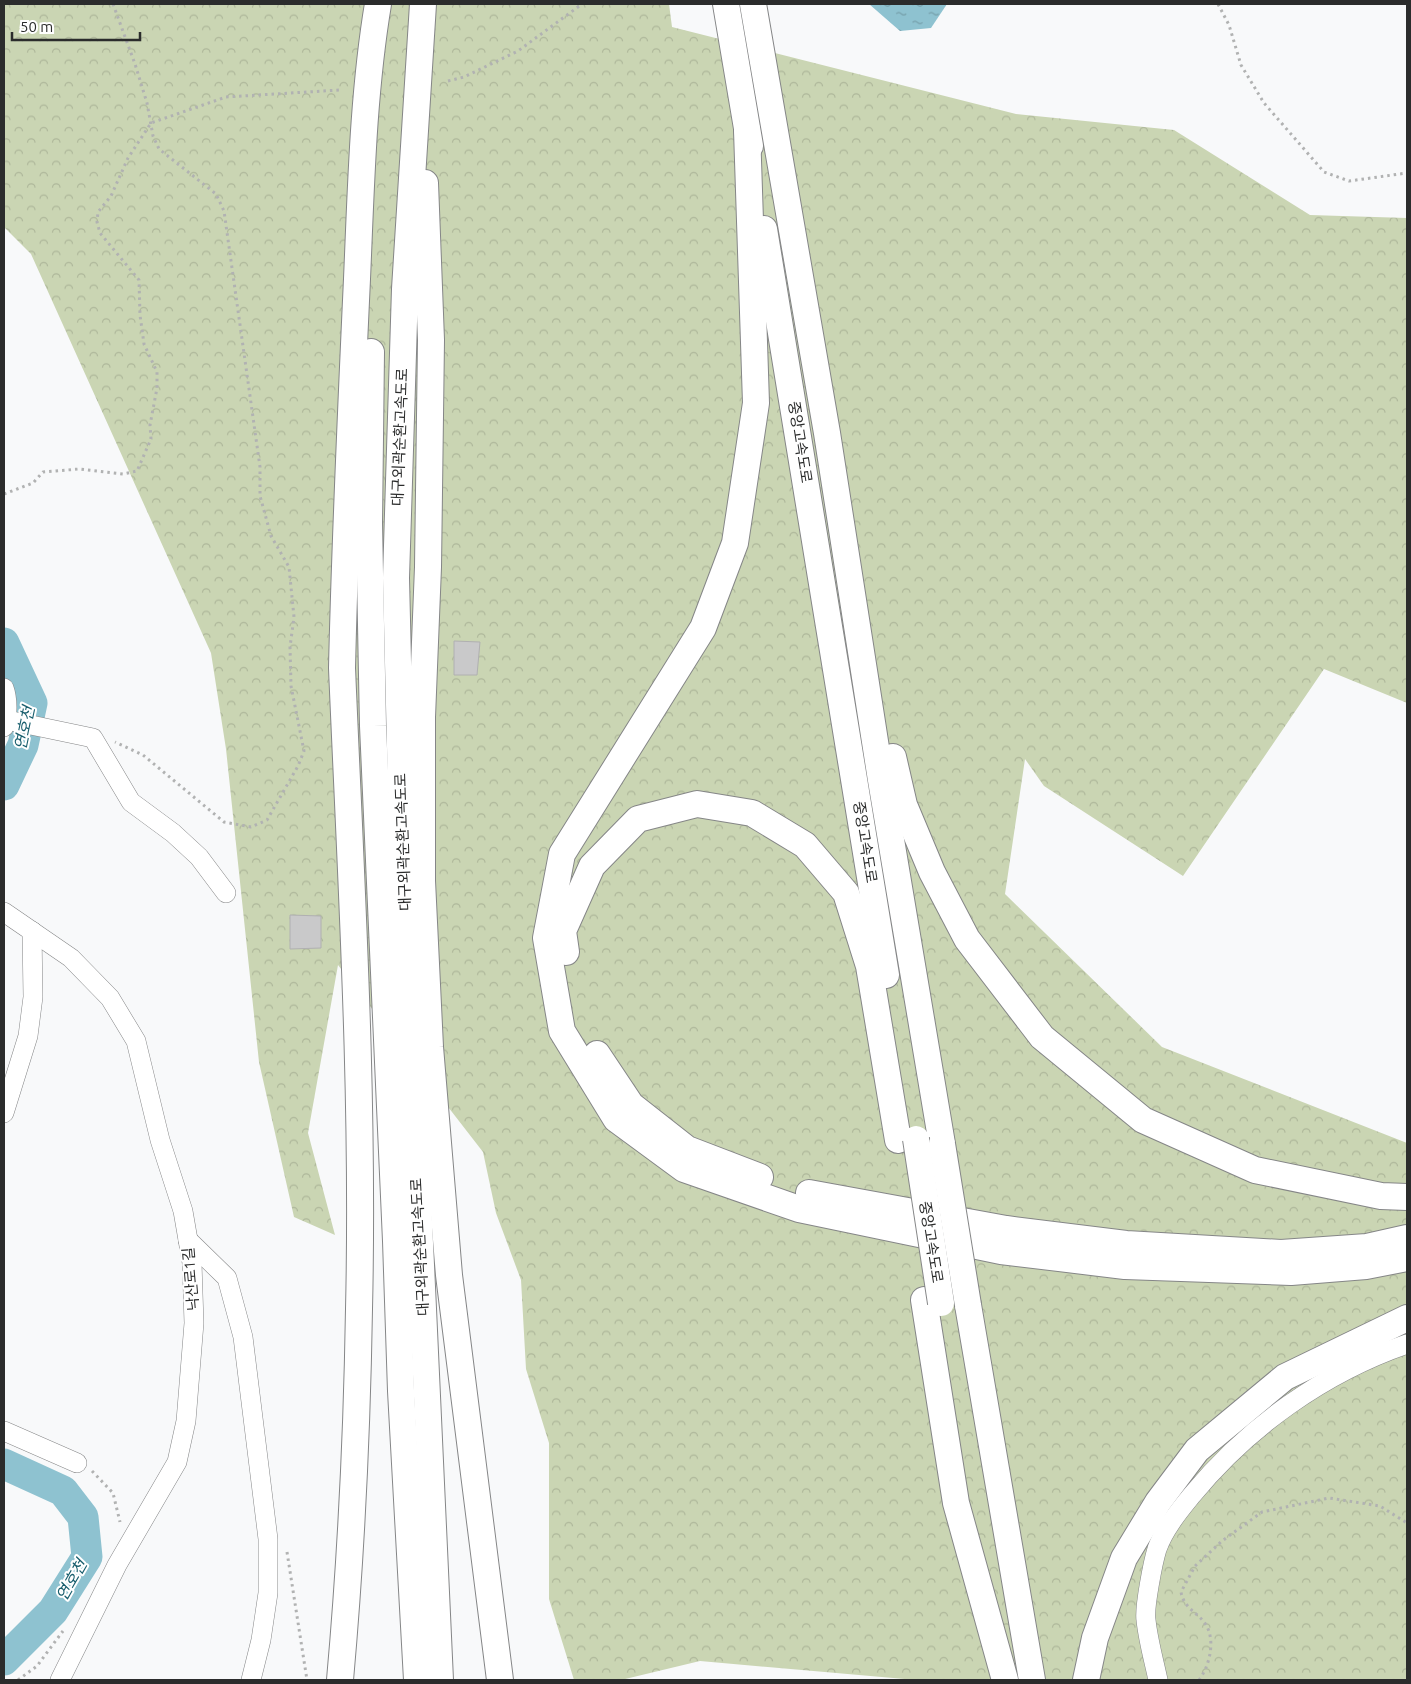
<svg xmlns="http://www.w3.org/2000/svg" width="1411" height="1684" font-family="Ubuntu,'Noto Sans KR',sans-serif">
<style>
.forest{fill:url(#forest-crowns)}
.water{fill:url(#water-ripples)}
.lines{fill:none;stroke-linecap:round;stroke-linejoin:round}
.river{stroke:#8ec2d0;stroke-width:31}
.building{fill:#c9c9ca;stroke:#b0b0b1}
.minor-casing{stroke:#858687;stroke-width:20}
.highway-casing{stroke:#858687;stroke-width:28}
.path{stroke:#b1b2b2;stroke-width:3;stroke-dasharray:2.5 4;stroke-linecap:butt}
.minor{stroke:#fff;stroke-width:19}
.highway{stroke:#fff;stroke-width:26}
.highway-bridge-casing{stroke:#858687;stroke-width:28;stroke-linecap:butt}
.highway-bridge{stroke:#fff;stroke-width:26}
.labels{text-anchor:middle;stroke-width:4;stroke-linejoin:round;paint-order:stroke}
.street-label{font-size:15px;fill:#2b2c2c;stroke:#fff}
.water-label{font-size:16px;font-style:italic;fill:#175d6c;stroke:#fff}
</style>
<defs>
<pattern id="forest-crowns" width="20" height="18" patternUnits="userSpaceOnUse" patternTransform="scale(1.25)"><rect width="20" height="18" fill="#cad5b3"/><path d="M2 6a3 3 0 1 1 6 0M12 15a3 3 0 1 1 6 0" fill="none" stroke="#aeb79a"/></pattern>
<pattern id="water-ripples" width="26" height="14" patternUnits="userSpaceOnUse" patternTransform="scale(1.25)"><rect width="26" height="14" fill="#8ec2d0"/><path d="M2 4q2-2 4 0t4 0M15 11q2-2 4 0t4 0" fill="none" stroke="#749ea9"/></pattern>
</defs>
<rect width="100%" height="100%" fill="#f8f9fa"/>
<polygon class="forest" points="4,4 669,4 672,27 1016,114 1174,130 1310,215 1407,218 1407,703 1324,669 1183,876 1044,786 1025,759 1005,894 1162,1047 1407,1143 1407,1680 916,1680 700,1661 621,1680 574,1680 549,1599 549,1443 526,1369 521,1280 496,1213 483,1152 338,965 308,1133 335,1235 294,1217 259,1062 226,749 211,653 31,254 4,227"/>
<polygon class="water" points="869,4 947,4 931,28 900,31"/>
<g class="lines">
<g class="river">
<polyline points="4,643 32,703 23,745 4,785"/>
<polyline points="4,1464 63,1491 83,1517 87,1557 53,1611 4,1660"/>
</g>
</g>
<g class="building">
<polygon points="454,641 480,642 477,675 454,675"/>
<polygon points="290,915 321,916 321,948 290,949"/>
</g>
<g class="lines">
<g class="minor-casing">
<g id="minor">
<path d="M4,688C8,699 8,716 4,727"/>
<polyline points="7,720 93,738 131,802 173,833 199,857 226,893"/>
<polyline points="4,912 71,958 110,998 136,1041 160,1140 183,1211 192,1263 194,1323 186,1421 177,1462 117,1565 60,1680"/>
<polyline points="4,1113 28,1036 33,997 32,931"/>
<polyline points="188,1240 227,1278 243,1337 268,1539 268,1593 261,1640 251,1680"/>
<polyline points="4,1431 77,1463"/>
<path d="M1158,1680C1154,1661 1148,1640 1146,1620C1144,1608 1153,1562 1157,1549C1164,1529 1179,1511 1192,1495C1248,1427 1323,1373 1407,1344"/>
</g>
</g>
<g class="highway-casing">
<g id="highway">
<polyline points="423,4 405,289 396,578 403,872 440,1680"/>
<polyline points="726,4 750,146"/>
<polyline points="753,4 827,433 881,780 942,1144"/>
<polyline points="747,130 756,403 735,543 703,628 562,854 546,938 562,1031 616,1119 684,1169 799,1209 1001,1251 1125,1266 1291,1272 1366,1266 1407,1258"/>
<polyline points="425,183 431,340 428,567 422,717 422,881 430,1047 449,1275 500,1680"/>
<polyline points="764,229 886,975"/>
<polyline points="371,352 369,523 373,726 396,1241 401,1391 417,1680"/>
<polyline points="893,757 904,805 932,872 967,939 1042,1037 1143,1120 1255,1170 1381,1196 1407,1197"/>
<polyline points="566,952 563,931 592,866 638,819 697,804 752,813 805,845 846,893 869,966 898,1140"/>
<polyline points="597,1054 631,1105 687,1149 760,1177"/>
<polyline points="809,1193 1006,1229 1126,1244 1281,1253 1367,1247 1407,1238"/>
<polyline points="924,1300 956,1503 1005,1680"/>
<polyline points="968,1305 1032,1680"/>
<path d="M340,1680C351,1557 357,1433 359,1309C364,1095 351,881 342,668C345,538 351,408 357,279C361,187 363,94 378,4"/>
<polyline points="1086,1680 1095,1638 1124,1558 1158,1502 1197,1450 1285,1377 1407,1318"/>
</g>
</g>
<g class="path">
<polyline points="113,4 135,64 147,103 153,136 159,149 216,194 224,211 260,467 260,496 271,536 289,567 294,617 290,647 291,686 304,751 298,766 267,820 251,827 224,822 143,755 115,742"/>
<polyline points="1218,4 1229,25 1241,65 1264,103 1324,172 1349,181 1407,173"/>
<polyline points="448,81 464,77 518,51 582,4"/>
<polyline points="4,494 33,483 43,472 79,469 123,474 137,471 151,439 150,425 157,388 157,372 144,344 140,315 139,280 100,233 97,222 98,212 111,196 128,158 151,123 226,97 340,90"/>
<polyline points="92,1471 113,1493 120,1522"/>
<polyline points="287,1552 307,1680"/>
<polyline points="18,1680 37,1666 63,1631"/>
<path d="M1199,1680C1209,1667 1216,1641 1206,1625C1198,1612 1184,1609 1181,1592L1195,1566L1222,1541L1262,1512L1329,1498L1380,1506L1407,1523"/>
</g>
<use href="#minor" class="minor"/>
<use href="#highway" class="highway"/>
<g class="highway-bridge-casing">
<g id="highway-bridge">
<polyline points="916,1139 941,1303"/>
<polyline points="942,1144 968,1305"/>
</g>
</g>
<use href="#highway-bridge" class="highway-bridge"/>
</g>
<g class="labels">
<g class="street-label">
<text transform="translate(400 437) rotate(-88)" y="5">대구외곽순환고속도로</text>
<text transform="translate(800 442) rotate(81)" y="5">중앙고속도로</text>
<text transform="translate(403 842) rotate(-92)" y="5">대구외곽순환고속도로</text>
<text transform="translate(865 842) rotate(81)" y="5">중앙고속도로</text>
<text transform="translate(931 1242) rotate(81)" y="5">중앙고속도로</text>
<text transform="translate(420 1247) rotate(-93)" y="5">대구외곽순환고속도로</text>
<text transform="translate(191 1279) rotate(-95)" y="5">낙산로1길</text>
</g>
<g class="water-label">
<text transform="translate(24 728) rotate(-78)" y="6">연호천</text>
<text transform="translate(71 1580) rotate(-60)" y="6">연호천</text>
</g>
</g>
<rect width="1411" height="1684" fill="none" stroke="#2b2c2c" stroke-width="10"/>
<path d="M12 32v8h128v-8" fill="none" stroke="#2b2c2c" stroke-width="2.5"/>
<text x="20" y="32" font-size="15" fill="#2b2c2c" stroke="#ffffff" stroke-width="4" paint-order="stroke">50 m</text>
</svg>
